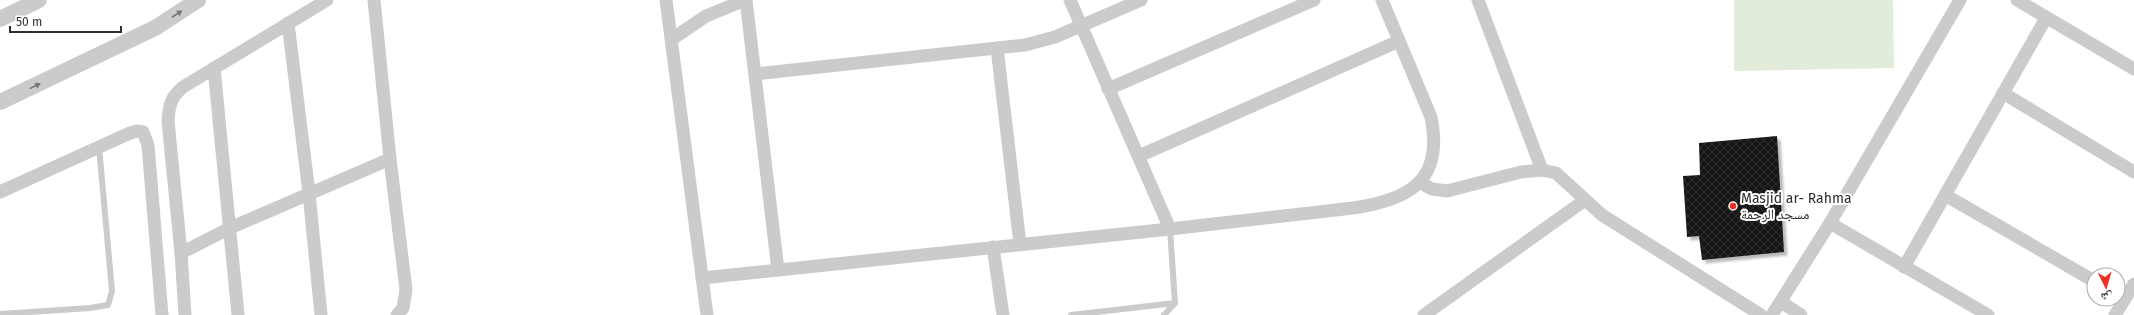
<svg xmlns="http://www.w3.org/2000/svg" width="2134" height="315" font-family="'Fira Sans','Noto Naskh Arabic',sans-serif">
<style>
.garden{fill:#e2ecdb}
.building{fill:url(#building-cross-hatch);filter:url(#shadow)}
.lines{fill:none;stroke-linecap:round;stroke-linejoin:round}
.service{stroke:#cbcbcb;stroke-width:6}
.minor{stroke:#cbcbcb;stroke-width:13}
.tertiary{stroke:#cbcbcb;stroke-width:16}
.oneway{fill:#757575}
.poi-dot{fill:#ed3027;stroke:#fff;stroke-width:1.5}
.labels{text-anchor:middle;stroke-width:4;stroke-linejoin:round;paint-order:stroke}
.poi-label{font-size:14px;fill:#2e2e2e;stroke:#fff;text-anchor:start}
</style>
<defs>
<pattern id="building-cross-hatch" width="8" height="8" patternUnits="userSpaceOnUse"><rect width="8" height="8" fill="#151515"/><path d="M0 0l8 8M0 8l8-8" fill="none" stroke="#2f2f2f"/></pattern>
<filter id="shadow"><feDropShadow dx="3.5" dy="3.5" stdDeviation="1" flood-color="#0004"/></filter>
</defs>
<rect width="100%" height="100%" fill="#fff"/>
<polygon class="garden" points="1734,0 1893,0 1894,68 1734,71"/>
<polygon class="building" points="1777,136 1784,252 1702,260 1699,236 1687,237 1683,176 1700,175 1699,143"/>
<g class="lines">
<g class="service">
<polyline points="0,314 90,308 108,305 112,291 99,147"/>
<polyline points="1071,315 1175,303"/>
<polyline points="1164,315 1175,303 1170,229"/>
</g>
<g class="minor">
<polyline points="374,0 390,159 406,290 403,308 397,315"/>
<polyline points="666,0 707,315"/>
<polyline points="746,0 778,270"/>
<polyline points="1070,0 1170,229"/>
<polyline points="1478,0 1542,170"/>
<polyline points="2017,0 2134,69"/>
<polyline points="288,23 309,193 321,315"/>
<polyline points="672,39 706,16 745,0"/>
<polyline points="997,48 1020,244"/>
<polyline points="214,68 238,315"/>
<polyline points="755,74 1025,45 1055,37 1141,0"/>
<polyline points="1108,89 1314,0"/>
<polyline points="2003,93 2134,172"/>
<polyline points="1139,156 1399,41"/>
<polyline points="1419,182 1432,189 1447,191 1521,172 1542,170 1556,173 1602,215 1761,315"/>
<polyline points="0,192 130,133 137,131 143,132 148,145 162,315"/>
<polyline points="1945,195 2094,281"/>
<polyline points="1830,223 1988,315"/>
<polyline points="993,247 1003,315"/>
<polyline points="181,253 230,228 390,159"/>
<polyline points="1904,267 2046,18"/>
<path d="M702,278L1170,229L1353,208C1410,200 1444,180 1431,117L1382,0"/>
<polyline points="1781,302 1801,315"/>
<path d="M185,315L181,253L168,121C169,105 171,97 183,87L327,0"/>
<polyline points="1424,315 1585,200"/>
<polyline points="1772,315 1830,223 1960,0"/>
<polyline points="2115,315 2134,284"/>
</g>
<g class="tertiary">
<polyline points="0,19 39,0"/>
<polyline points="0,102 155,28 198,0"/>
</g>
</g>
<defs><path id="oneway-solid" d="M-6-.8H1V-3.2L6.5 0L1 3.2V.8H-6Z"/></defs>
<g class="oneway">
<use href="#oneway-solid" transform="translate(177 14) rotate(-33)"/>
<use href="#oneway-solid" transform="translate(35 86) rotate(-26)"/>
</g>
<circle class="poi-dot" cx="1733" cy="206" r="4"/>
<g class="labels">
<g class="poi-label">
<text x="1741" y="203">Masjid ar- Rahma<tspan x="1741" dy="16">مسجد الرحمة</tspan></text>
</g>
</g>
<g transform="translate(2106 287) rotate(175)"><circle r="19" fill="#ffffff" stroke="#ababab"/>
<path d="M0-3L7 15L0 10L-7 15Z" fill="#ed3027"/>
<text y="-6" font-size="11" font-weight="bold" text-anchor="middle" fill="#2e2e2e">ش</text>
</g>
<path d="M10 26v6h111v-6" fill="none" stroke="#2e2e2e" stroke-width="2"/>
<text x="16" y="26" font-size="12" fill="#2e2e2e" stroke="#ffffff" stroke-width="3" paint-order="stroke">50 m</text>
</svg>
